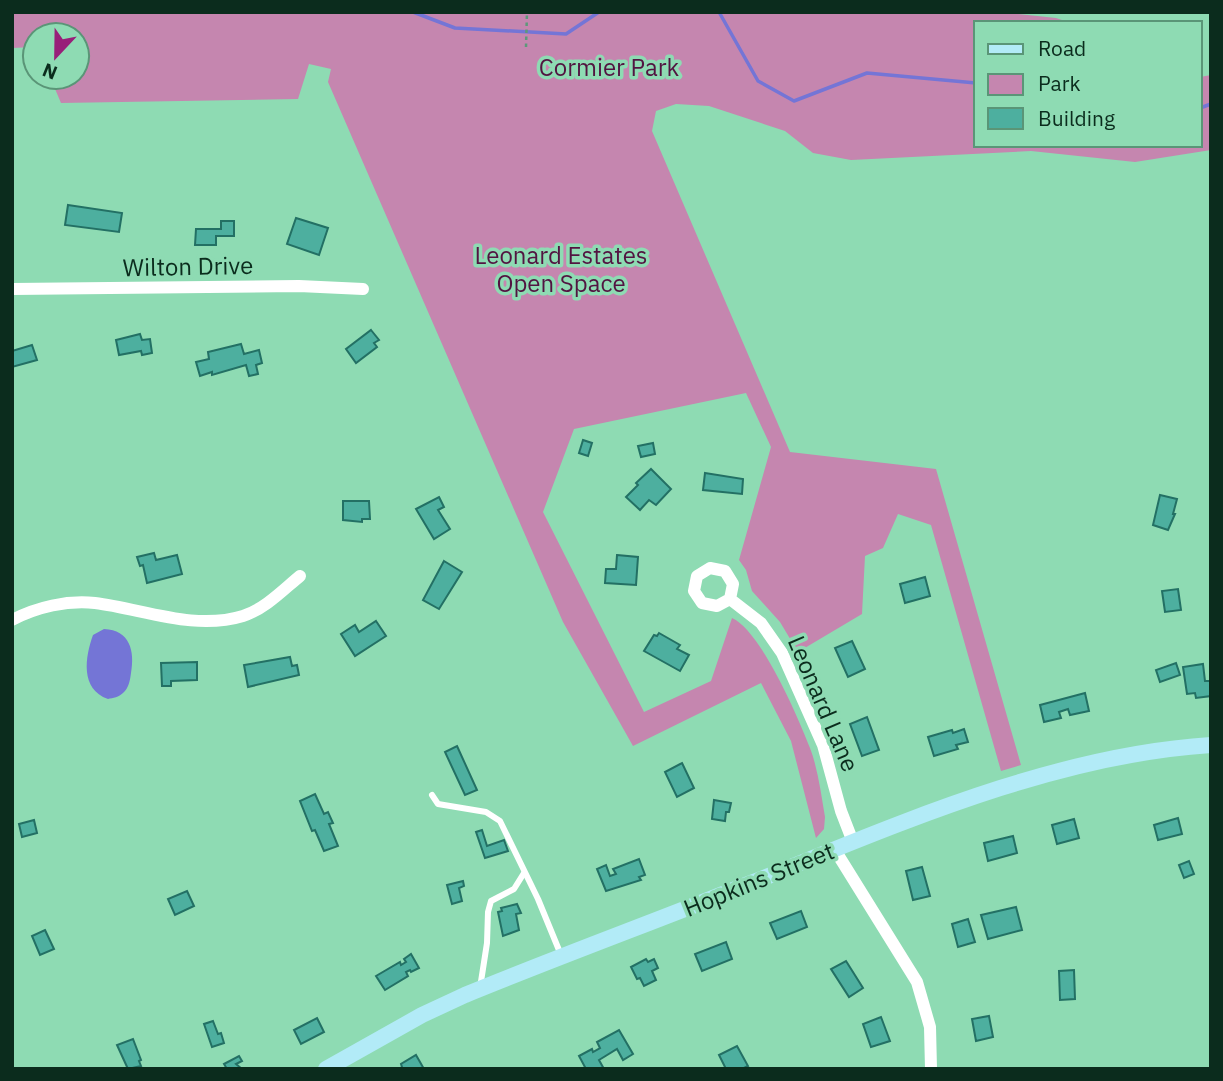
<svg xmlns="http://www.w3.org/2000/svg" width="1223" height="1081" font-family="'IBM Plex Sans',sans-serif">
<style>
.green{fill:#c586af}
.water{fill:#7475d6}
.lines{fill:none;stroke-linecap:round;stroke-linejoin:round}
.stream{stroke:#7475d6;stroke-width:3.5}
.building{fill:#4daf9f;stroke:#237064;stroke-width:2}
.path{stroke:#5d997a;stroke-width:2.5;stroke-dasharray:3.5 3.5;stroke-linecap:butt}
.lane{stroke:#fff;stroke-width:6}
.street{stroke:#fff;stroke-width:12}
.secondary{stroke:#b2ebf7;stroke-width:16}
.labels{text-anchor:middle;stroke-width:7;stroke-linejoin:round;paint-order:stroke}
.park-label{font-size:24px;fill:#521441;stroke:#8edbb3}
.street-label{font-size:24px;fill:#0b2c1d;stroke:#8edbb3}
</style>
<rect width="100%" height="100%" fill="#8edbb3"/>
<path class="green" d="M12,12H998L1056,18L1071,23H976V145H1200V77L1211,75V150L1135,162L1031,151L851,160L813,153L785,131L709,106L676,104L656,111L652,131L790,452L936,469L1021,765L1001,771L931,525L898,514L883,548L865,556L862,614L798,652L780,622L752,591L746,570L739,560L771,447L746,393L574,429L543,512L644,712L711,681L732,618C761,631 798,717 810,748C818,769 821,794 825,817L824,829L816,838L791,741L761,683L633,746L563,622L328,82L331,69L309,64L298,99L61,103L50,77H77V35H35V47L12,48Z"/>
<path class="water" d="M104,629C130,630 135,651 131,673C130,680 129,688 123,693C119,697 113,698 108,699C80,689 85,657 93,635Z"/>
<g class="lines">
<g class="stream">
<polyline points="413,12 455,28 566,34 599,12"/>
<polyline points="719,12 758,81 794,101 867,73 976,83"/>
<polyline points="1200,108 1211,104"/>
</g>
</g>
<g class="building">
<polygon points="68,205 122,213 119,232 65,225"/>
<polygon points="296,218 328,228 319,255 287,244"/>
<polygon points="221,221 234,221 234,236 216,236 216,245 195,245 196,229 221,229"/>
<polygon points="371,330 379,340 374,343 377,347 356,363 346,349"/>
<polygon points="140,334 142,340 150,339 152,353 142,355 141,351 119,355 116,340"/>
<polygon points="241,344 244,354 259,350 262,363 256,365 258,374 249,376 246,365 212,375 212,372 200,376 196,362 209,359 208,352"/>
<polygon points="32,345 37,360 12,367 12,351"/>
<polygon points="583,440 592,443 588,456 579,453"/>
<polygon points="653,443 655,454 641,457 638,446"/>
<polygon points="651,469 671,489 656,505 649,500 640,510 626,497 638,485 636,483"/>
<polygon points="705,473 743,479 742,494 703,490"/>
<polygon points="1160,495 1177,499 1173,514 1175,514 1168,530 1153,525"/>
<polygon points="439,497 444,507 438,510 450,529 434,539 416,509"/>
<polygon points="343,501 369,501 370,519 362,519 362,522 343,520"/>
<polygon points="154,553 156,560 177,555 182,574 147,583 143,565 140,566 137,557"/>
<polygon points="617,555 638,557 636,585 605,583 606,569 616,569"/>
<polygon points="444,561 462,572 439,609 423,600"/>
<polygon points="925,577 930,596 905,603 900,584"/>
<polygon points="1178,589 1181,610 1165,612 1162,591"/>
<polygon points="376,621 386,636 355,656 341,634 355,625 359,632"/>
<polygon points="659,633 680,645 677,649 689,655 680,671 644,651 654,635 657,636"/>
<polygon points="852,641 865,669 848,677 835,648"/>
<polygon points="290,657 292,666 297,665 299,675 248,687 244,665"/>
<polygon points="197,662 197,680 171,681 171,686 162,686 161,663"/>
<polygon points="1176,663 1180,675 1160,682 1156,670"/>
<polygon points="1203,664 1205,681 1211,681 1211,696 1196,698 1195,693 1187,694 1183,667"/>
<polygon points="1085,693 1089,711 1070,715 1068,709 1059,712 1061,718 1044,722 1040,705"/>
<polygon points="867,717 879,750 862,756 850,724"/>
<polygon points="964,729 968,742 956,745 958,749 934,756 928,737 952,730 953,733"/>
<polygon points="457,746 477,790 465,795 445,752"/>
<polygon points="682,763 694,788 677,797 665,772"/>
<polygon points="315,794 324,814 328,812 333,823 329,824 338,846 324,851 315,830 312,831 300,801"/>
<polygon points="714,800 731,803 729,812 726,812 725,821 712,819"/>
<polygon points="1178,818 1182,834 1158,840 1154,825"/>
<polygon points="1074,819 1079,838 1057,844 1052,825"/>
<polygon points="34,820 37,833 22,837 19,824"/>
<polygon points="482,830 487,846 504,840 508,851 485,858 476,832"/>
<polygon points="1013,836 1017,853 988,861 984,843"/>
<polygon points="639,859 645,875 639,877 641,880 606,891 597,869 606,865 610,876 616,874 613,869"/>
<polygon points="1189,861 1194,874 1184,878 1179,865"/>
<polygon points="922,867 930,896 913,900 906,871"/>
<polygon points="463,881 464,886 459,888 462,901 452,904 447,885"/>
<polygon points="187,891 194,906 175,915 168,899"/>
<polygon points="517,904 521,913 516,914 519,930 503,936 498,912 502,911 501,908"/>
<polygon points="1016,907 1022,930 988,939 981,915"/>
<polygon points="801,911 807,927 777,939 770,923"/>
<polygon points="968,919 975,942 958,947 952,924"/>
<polygon points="45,930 54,949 40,955 32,936"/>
<polygon points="726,942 732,959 702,971 695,954"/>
<polygon points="411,954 419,968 411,972 410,970 406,972 408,976 385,990 376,976 400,962 401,965 406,962 404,959"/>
<polygon points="646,959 648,962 654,959 658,968 652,971 656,980 644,986 640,978 637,979 631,967"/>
<polygon points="846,961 863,988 849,997 831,969"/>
<polygon points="1074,970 1075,999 1060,1000 1059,971"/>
<polygon points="989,1016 993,1037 976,1041 972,1019"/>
<polygon points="881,1017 890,1041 871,1047 863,1024"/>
<polygon points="317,1018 324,1032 301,1044 294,1030"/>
<polygon points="213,1021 218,1034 221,1033 224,1043 212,1047 204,1024"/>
<polygon points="619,1030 633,1054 623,1060 617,1049 599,1060 604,1069 586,1069 579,1056 592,1049 593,1052 600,1048 597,1042"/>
<polygon points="133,1039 141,1060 139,1061 141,1066 128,1069 117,1045"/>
<polygon points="737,1046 748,1066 742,1069 726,1069 719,1055"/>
<polygon points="416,1055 424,1069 399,1069 402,1067 401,1064"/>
<polygon points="239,1056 242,1061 236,1064 242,1069 227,1069 224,1064"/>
</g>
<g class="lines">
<polyline class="path" points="526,47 527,12"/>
<g class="lane">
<polyline points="432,795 438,804 486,812 500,821 538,899 561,955"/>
<polyline points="480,988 487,943 488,912 491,901 514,889 524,873"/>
</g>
<g class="street">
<polyline points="12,289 299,286 363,289"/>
<polyline points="730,599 733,584 725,571 710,568 697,576 694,591 702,603 717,606 730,599 761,623 782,653 823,745 841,811 853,842"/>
<path d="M12,620C37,607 67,600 95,603C143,609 194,631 243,616C265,609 283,590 300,576"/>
<polyline points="835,850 917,982 930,1027 931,1069"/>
</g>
<path class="secondary" d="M326,1069L422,1015L465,995C560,956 656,921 751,883C896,825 1053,755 1211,745"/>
</g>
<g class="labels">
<g class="park-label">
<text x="609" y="76">Cormier Park</text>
<text x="561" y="264">Leonard Estates<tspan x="561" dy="28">Open Space</tspan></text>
</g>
<g class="street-label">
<text transform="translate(188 267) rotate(-1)" y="8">Wilton Drive</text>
<text transform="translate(823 704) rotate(67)" y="8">Leonard Lane</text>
<text transform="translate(759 880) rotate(-22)" y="8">Hopkins Street</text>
</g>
</g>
<rect width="1223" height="1081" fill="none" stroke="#0b2c1d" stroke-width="28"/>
<rect x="974" y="21" width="228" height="126" fill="#8edbb3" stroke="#5a9577" stroke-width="2"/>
<rect x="988" y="44" width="35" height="10" fill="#b2ebf7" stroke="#5a9577" stroke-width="2"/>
<text x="1038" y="56" font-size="21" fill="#0b2c1d">Road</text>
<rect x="988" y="74" width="35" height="21" fill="#c586af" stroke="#5a9577" stroke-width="2"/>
<text x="1038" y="91" font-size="21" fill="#0b2c1d">Park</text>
<rect x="988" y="108" width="35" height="21" fill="#4daf9f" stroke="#5a9577" stroke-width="2"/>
<text x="1038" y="126" font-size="21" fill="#0b2c1d">Building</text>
<g transform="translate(56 56) rotate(202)"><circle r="33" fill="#8edbb3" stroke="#5a9577" stroke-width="2"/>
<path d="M0-5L12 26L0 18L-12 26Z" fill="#981f79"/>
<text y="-10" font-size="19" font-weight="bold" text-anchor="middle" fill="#0b2c1d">N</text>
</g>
</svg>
